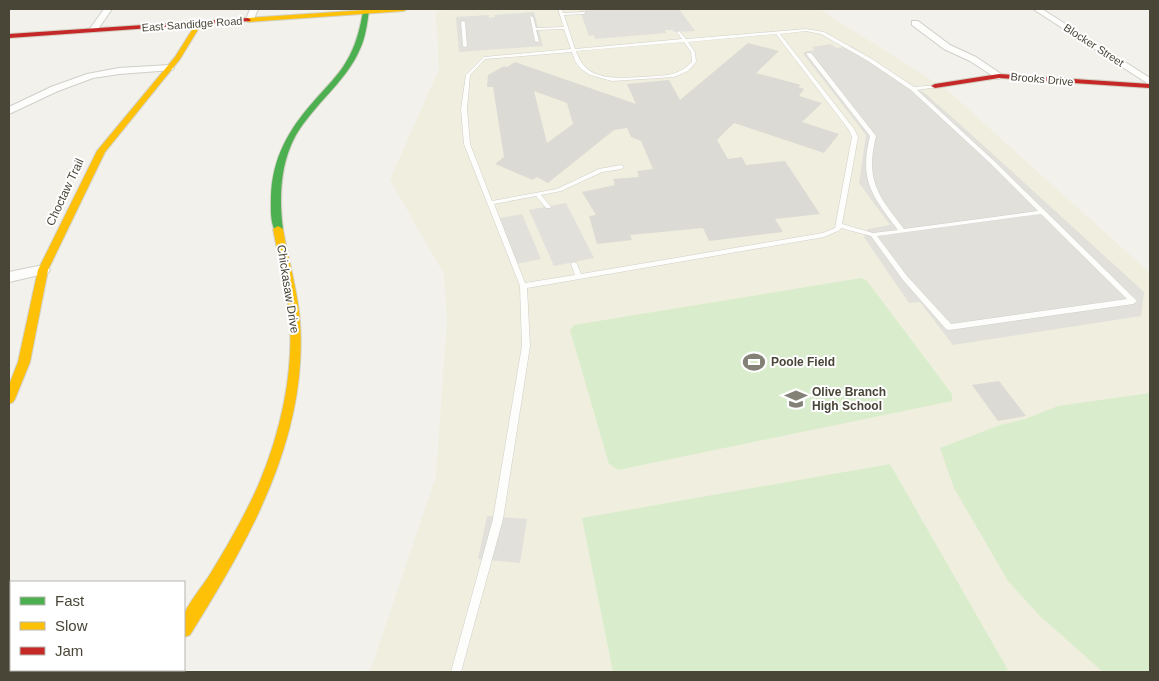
<svg xmlns="http://www.w3.org/2000/svg" width="1159" height="681" font-family="Helvetica,sans-serif">
<style>
.education{fill:#f0eede}
.green{fill:#d9edcc}
.parking{fill:#e1e0db}
.building{fill:#dcdad4;fill-rule:evenodd}
.lines{fill:none;stroke-linecap:round;stroke-linejoin:round}
.lane-casing{stroke:#d0cfc9;stroke-width:1}
.street-casing{stroke:#d0cfc9;stroke-width:2}
.fast-casing{stroke:#d2d0c3;stroke-width:2}
.slow-casing{stroke:#d2d0c3;stroke-width:2}
.jam-casing{stroke:#d2d0c3;stroke-width:2}
.lane{fill:#fdfdfc;fill-rule:evenodd}
.street{fill:#fdfdfc;fill-rule:evenodd}
.fast{fill:#4caf50;fill-rule:evenodd}
.slow{fill:#ffc107;fill-rule:evenodd}
.jam{fill:#c62828;fill-rule:evenodd}
.labels{text-anchor:middle;stroke-width:4;stroke-linejoin:round;paint-order:stroke}
.far-street-label{font-size:11px;fill:#494537;stroke:#fff}
.street-label{font-size:12px;fill:#494537;stroke:#fff}
.poi-label{font-size:12px;font-weight:bold;fill:#494537;stroke:#fff;text-anchor:start}
</style>
<rect width="100%" height="100%" fill="#f2f1ec"/>
<polygon class="education" points="475,9 819,9 947,90 1150,273 1150,672 370,672 436,476 447,321 444,274 390,180 439,69 436,11"/>
<g class="green">
<polygon points="861,278 867,281 952,394 952,401 618,470 609,464 570,330 574,325"/>
<polygon points="1150,393 1150,672 1103,672 1040,616 1008,581 954,488 940,448 1000,425 1025,419 1058,406"/>
<polygon points="890,464 1008,670 998,672 613,672 582,518"/>
</g>
<g class="parking">
<polygon points="585,9 679,9 695,31 674,32 673,30 665,30 666,33 595,39 594,35 589,36 580,11 585,11"/>
<polygon points="534,12 543,46 459,52 456,17 489,15 489,18 495,17 494,15"/>
<polygon points="831,44 837,48 851,46 927,95 974,137 1144,292 1141,316 953,345 920,302 909,303 864,237 868,229 890,225 859,183 866,135 804,55 804,52 815,50 812,47"/>
<polygon points="566,203 594,258 554,266 529,210"/>
<polygon points="522,214 541,259 511,265 494,219"/>
<polygon points="487,516 527,519 520,563 478,559"/>
</g>
<g class="building">
<path d="M748,43L779,51L756,73L801,85L798,87L804,89L799,96L822,103L802,122L839,134L824,153L734,123L717,140L728,159L742,157L746,165L785,161L820,214L775,219L783,232L709,241L703,228L630,235L632,240L597,244L589,216L596,215L582,192L615,185L613,179L639,177L637,171L653,169L641,141L631,137L627,128L614,130L548,183L537,177L533,180L495,164L504,157L493,87H487L488,75L504,66L507,67L515,62L636,104L627,84L669,80L680,100ZM534,91L567,103L573,124L547,143Z"/>
<polygon points="999,381 1026,416 998,421 972,385"/>
</g>
<g class="lines">
<g class="lane-casing">
<g id="lane">
<path d="M558,9H562L563,13L584,12L586,13L584,14L564,15L575,49L682,39L677,32L679,31L686,39L806,29L824,32L872,59L914,87L937,85V87L917,90L993,160L1137,301L1133,304L949,330L946,329L903,280L871,236L841,228L840,230L824,237L527,288L530,346L503,519L461,672H451L493,519L522,346L520,286L464,144L461,109L466,75L484,57L571,49L564,29L536,30L539,41L537,42L535,41L530,16L533,17L536,28L564,27ZM806,31L821,34L868,61L911,90L989,162L1038,211L904,229C878,195 865,181 876,136L811,53H807V55L870,136C859,180 872,196 898,230L873,233L842,224L858,137L854,129L780,34ZM776,34L849,130L852,137L835,228L823,233L581,274L577,264L574,262L571,264L575,275L525,283L494,204L536,196L546,208H550L551,207L541,195L561,191L602,172L621,169L624,167L621,165L599,169L557,189L492,201L470,144L467,109L470,75L485,59L572,52L575,61L581,69L590,75L612,81L674,77L688,71L696,62L695,52L688,42ZM684,42L691,52L692,62C675,78 663,75 642,77C615,78 586,82 576,51ZM1041,214L1127,299L951,324L907,276L877,236Z"/>
<polygon points="463,21 465,22 467,46 465,47 463,46 461,22"/>
</g>
</g>
<g class="street-casing">
<g id="street">
<polygon points="104,9 112,9 96,32 90,32 89,30"/>
<polygon points="250,9 258,9 254,19 250,22 246,19"/>
<polygon points="1033,9 1042,9 1150,78 1150,85"/>
<polygon points="912,21 918,21 950,45 976,57 1004,76 999,79 996,78 970,61 944,49 912,25"/>
<polygon points="169,65 174,68 172,70 119,74 93,78 58,91 9,114 9,107 51,87 87,74 119,68"/>
<polygon points="43,265 48,267 50,270 48,273 9,282 9,272"/>
<polygon points="144,670 167,670 166,672 143,672"/>
</g>
</g>
<g class="fast-casing">
<path id="fast" d="M366,9L369,11C367,24 366,36 360,49C346,82 314,104 296,135C280,164 279,197 283,229L278,232L275,231C270,221 271,208 271,197C272,158 289,129 314,101C325,88 338,76 346,62C356,46 360,29 363,11Z"/>
</g>
<g class="slow-casing">
<g id="slow">
<polygon points="381,9 407,9 404,11 248,22 245,20 248,18"/>
<polygon points="197,22 202,23 180,59 105,152 48,270 30,362 15,399 13,402 9,404 9,385 18,362 38,270 97,151 175,57"/>
<path d="M278,226L283,229C288,260 298,291 300,322C308,438 249,540 190,635L184,637C184,631 182,620 184,614C190,601 201,588 209,576C227,547 244,517 258,486C281,432 295,370 289,311C286,284 278,256 273,229Z"/>
</g>
</g>
<g class="jam-casing">
<g id="jam">
<polygon points="248,18 251,20 250,21 9,38 9,34"/>
<polygon points="999,74 1150,84 1150,88 999,78 935,88 931,86 935,84"/>
</g>
</g>
<use href="#lane" class="lane"/>
<use href="#street" class="street"/>
<use href="#fast" class="fast"/>
<use href="#slow" class="slow"/>
<use href="#jam" class="jam"/>
</g>
<defs>
<g id="stadium-bare" transform="scale(1.725)"><path d="M0-5a6.5 5 0 1 0 0 10a6.5 5 0 1 0 0-10ZM-3.5-1.8h7v3.6h-7Z" fill="#848176" stroke="#fff" stroke-width="2.5" paint-order="stroke"/></g>
<g id="school-bare" transform="scale(1.725)"><path d="M0-5L7-2L0 1L-7-2ZM-4 1L0 2.5L4 1V4Q0 6-4 4Z" fill="#848176" stroke="#fff" stroke-width="2.5" paint-order="stroke"/></g>
</defs>
<g fill-rule="evenodd">
<use href="#stadium-bare" x="754" y="362"/>
<use href="#school-bare" x="796" y="399"/>
</g>
<g class="labels">
<g class="far-street-label">
<text transform="translate(192 24) rotate(-4)" y="4">East Sandidge Road</text>
<text transform="translate(1094 45) rotate(33)" y="4">Blocker Street</text>
<text transform="translate(1042 79) rotate(5)" y="4">Brooks Drive</text>
</g>
<g class="street-label">
<text transform="translate(65 192) rotate(-65)" y="4">Choctaw Trail</text>
<text transform="translate(288 289) rotate(81)" y="4">Chickasaw Drive</text>
</g>
<g class="poi-label">
<text x="771" y="366">Poole Field</text>
<text x="812" y="396">Olive Branch<tspan x="812" dy="14">High School</tspan></text>
</g>
</g>
<rect width="1159" height="681" fill="none" stroke="#494537" stroke-width="20"/>
<rect x="10" y="581" width="175" height="90" fill="#ffffff" stroke="#b6b5af"/>
<rect x="20" y="597" width="25" height="8" fill="#4caf50" stroke="#b6b5af"/>
<text x="55" y="606" font-size="15" fill="#494537">Fast</text>
<rect x="20" y="622" width="25" height="8" fill="#ffc107" stroke="#b6b5af"/>
<text x="55" y="631" font-size="15" fill="#494537">Slow</text>
<rect x="20" y="647" width="25" height="8" fill="#c62828" stroke="#b6b5af"/>
<text x="55" y="656" font-size="15" fill="#494537">Jam</text>
</svg>
